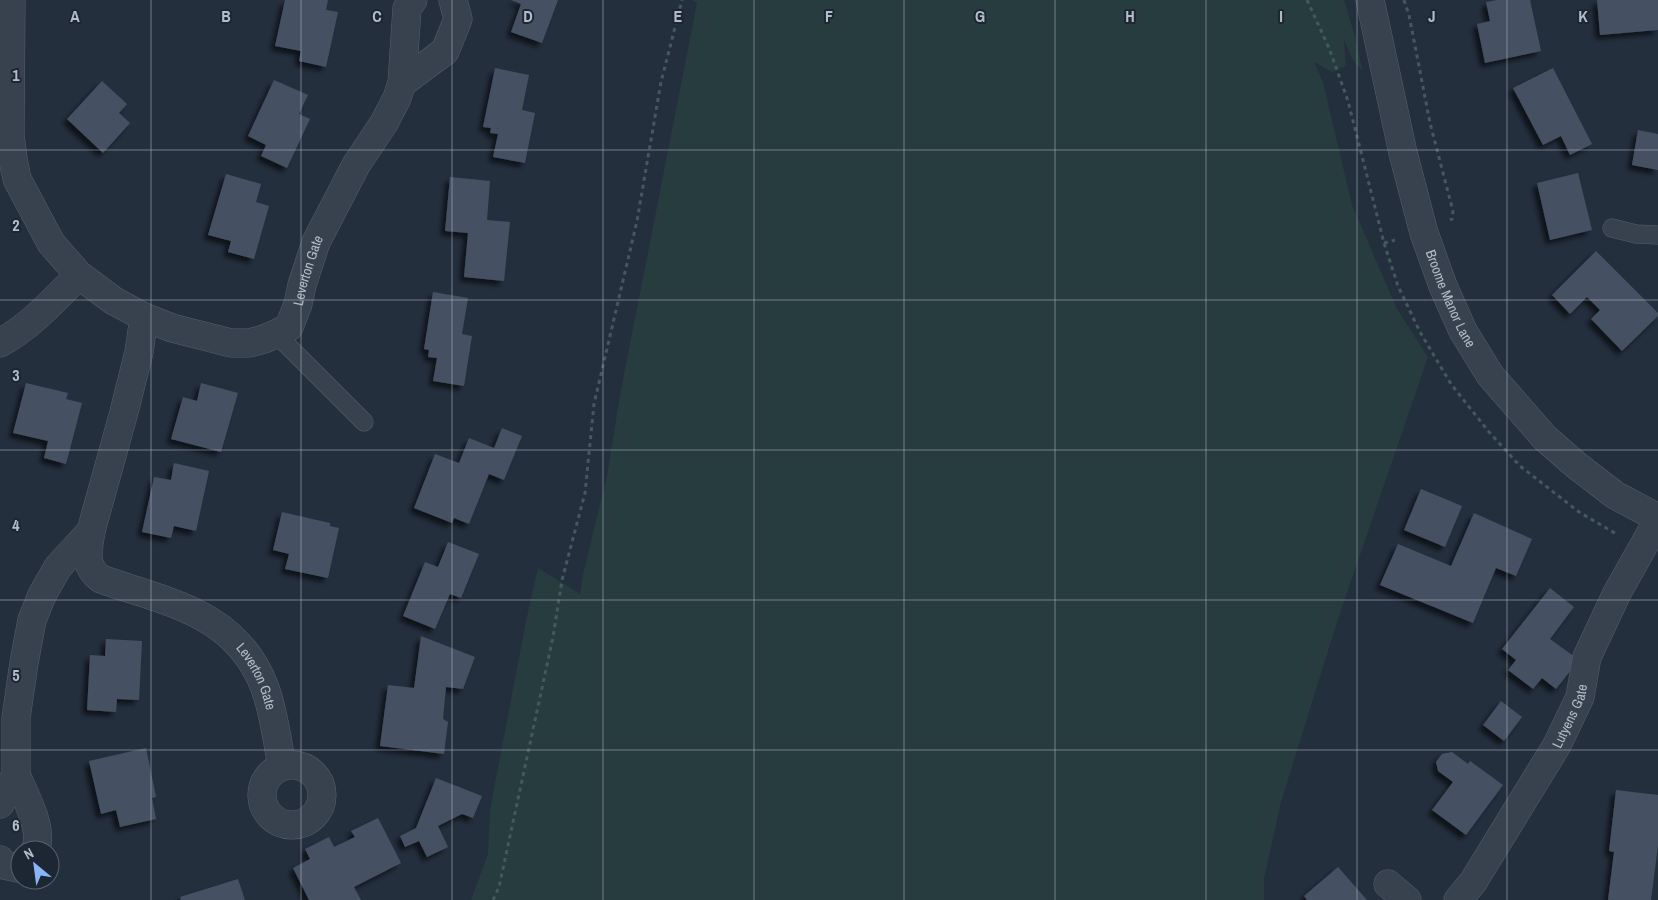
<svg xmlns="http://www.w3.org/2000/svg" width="1658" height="900" font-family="'Archivo Narrow',sans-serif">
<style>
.green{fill:#263c3f}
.building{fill:#455162;filter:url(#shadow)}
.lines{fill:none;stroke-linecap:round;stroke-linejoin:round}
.service-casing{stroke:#565f6c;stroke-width:19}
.minor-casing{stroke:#565f6c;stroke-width:29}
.path{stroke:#44595c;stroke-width:3;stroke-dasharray:4 4;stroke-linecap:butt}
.service{stroke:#38414e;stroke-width:18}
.minor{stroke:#38414e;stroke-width:28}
.grid{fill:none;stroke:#b4bcc9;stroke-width:1;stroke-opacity:0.55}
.labels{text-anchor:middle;stroke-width:4;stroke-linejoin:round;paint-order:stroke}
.street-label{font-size:14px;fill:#b4bcc9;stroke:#1d2633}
.grid-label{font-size:16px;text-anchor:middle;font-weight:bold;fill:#b4bcc9;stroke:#1d2633;stroke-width:4;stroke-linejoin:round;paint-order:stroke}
</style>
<defs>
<filter id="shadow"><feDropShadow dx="-4.5" dy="4.5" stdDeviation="2.5" flood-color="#0009"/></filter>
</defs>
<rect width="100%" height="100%" fill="#242f3e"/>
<polygon class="green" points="692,0 1344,0 1356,40 1362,70 1354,62 1344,40 1346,66 1332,72 1314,62 1323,82 1352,205 1397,309 1428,357 1337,622 1281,802 1264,879 1264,900 471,900 488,854 490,810 526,621 538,568 580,594 584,570 607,476 620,395 697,3"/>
<g class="building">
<polygon points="285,0 328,0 326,10 338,12 326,67 299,61 301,51 275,46"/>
<polygon points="511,0 558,0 542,43 511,32 521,4"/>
<polygon points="1497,0 1530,0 1541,51 1485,63 1477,24 1490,21 1486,2"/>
<polygon points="1597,0 1658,0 1658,30 1600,35"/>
<polygon points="495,68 529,75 522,110 535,113 525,163 493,157 498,134 490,133 491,128 483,127"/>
<polygon points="1553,68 1592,144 1570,155 1561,136 1543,145 1513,88"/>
<polygon points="274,80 308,95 299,114 310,119 287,168 261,156 266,145 248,136"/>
<polygon points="102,81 127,104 119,113 130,123 103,153 67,119"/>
<polygon points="1638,130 1658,134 1658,170 1632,165"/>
<polygon points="1578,173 1592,230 1550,240 1537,183"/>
<polygon points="226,174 261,184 256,202 269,206 254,259 228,252 231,241 208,235"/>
<polygon points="450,177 490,181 487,220 510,222 504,281 464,277 468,233 445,231"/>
<polygon points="1596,251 1658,313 1658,316 1622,351 1591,319 1600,310 1587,297 1570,314 1552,295"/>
<polygon points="433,292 468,298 462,334 472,336 464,386 433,381 437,358 428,357 429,350 424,349"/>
<polygon points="26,383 68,393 66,399 82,403 66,464 44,458 48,441 13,433"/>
<polygon points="201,383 238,393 221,452 171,439 183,397 197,401"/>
<polygon points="502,428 522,436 504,480 489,474 469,524 454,518 452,523 414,508 435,454 459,463 469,438 494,448"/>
<polygon points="174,463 209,471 196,531 174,526 171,538 142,532 154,477 171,480"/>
<polygon points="1421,489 1462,506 1445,547 1404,530"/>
<polygon points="282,512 330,523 330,526 339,528 328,578 285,569 289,554 273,550"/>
<polygon points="1474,513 1532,539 1516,576 1496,568 1473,623 1380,585 1398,544 1451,566"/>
<polygon points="448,542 479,554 461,598 450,594 435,629 403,616 425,562 438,567"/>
<polygon points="1550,588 1574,607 1550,639 1579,660 1556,689 1542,678 1533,689 1508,670 1516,660 1502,649"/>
<polygon points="421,636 475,657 463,689 446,687 443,719 448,722 444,754 380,746 388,685 414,688"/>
<polygon points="106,639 142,641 139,700 117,699 116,712 87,710 90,655 105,656"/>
<polygon points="1501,701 1522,717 1504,741 1483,725"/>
<polygon points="146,748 156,797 152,798 156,819 120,827 116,810 101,814 89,761"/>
<polygon points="1452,752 1468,764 1470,761 1503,785 1466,835 1432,810 1453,782 1438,771 1436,762 1442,754"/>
<polygon points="436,778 482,796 473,818 462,814 438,826 448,847 427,857 419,841 405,847 400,836 416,828"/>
<polygon points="1616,790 1658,795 1658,846 1651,900 1608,900 1614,852 1609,851"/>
<polygon points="378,818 401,863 354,887 361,900 309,900 293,868 310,859 305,849 329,837 334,847 355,837 351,831"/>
<polygon points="1338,867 1367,900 1307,900 1304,896"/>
<polygon points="238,879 245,900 181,900 180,897"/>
</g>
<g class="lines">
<g class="service-casing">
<g id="service">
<polyline points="1612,228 1636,234 1658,235"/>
<polyline points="276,334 364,422"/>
</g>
</g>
<g class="minor-casing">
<g id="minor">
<path id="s1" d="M11,0L10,134L13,159L17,179L51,243L79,275L114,301L144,317L172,328L231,343H249L264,339L276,334L289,327L298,304L302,285L316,242L356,165L384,123L397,98L402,83L407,8L413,0"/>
<path id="s2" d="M1370,0L1403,153L1424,233L1443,286L1463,331L1490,375L1545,438L1576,465L1615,495L1658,518"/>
<polyline points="402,83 445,51 458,19 453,0"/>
<path d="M0,343C31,326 55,299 79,275"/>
<path id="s3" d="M91,531C88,551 83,566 101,579C169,603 236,612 265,688C274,713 277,740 282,766"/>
<circle cx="292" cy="795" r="30"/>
<path d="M16,775C24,793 45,831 35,850"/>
<polyline points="0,804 16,775 16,718 24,663 32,620 42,595 58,567 91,531 124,412 139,352 144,317"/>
<polyline points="0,860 4,865 18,868 20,867"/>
<polyline points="1388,884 1407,900"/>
<path id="s4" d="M1458,900L1473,882L1557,745L1580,697L1587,657L1617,593L1658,520"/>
</g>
</g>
<g class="path">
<polyline points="1307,0 1329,48 1348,101 1384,243 1398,286 1420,332 1451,384 1489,432 1520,466 1579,512 1618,535"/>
<polyline points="1404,0 1409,15 1430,123 1453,211 1452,219 1450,220"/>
<polyline points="1384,243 1395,240"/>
<polyline points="493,900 499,887 553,637 562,580 585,493 594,404 637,221 661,82 682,0"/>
</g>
<use href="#service" class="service"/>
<use href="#minor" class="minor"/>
</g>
<path class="grid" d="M151,0V900M301,0V900M452,0V900M603,0V900M754,0V900M904,0V900M1055,0V900M1206,0V900M1357,0V900M1507,0V900M0,150H1658M0,300H1658M0,450H1658M0,600H1658M0,750H1658"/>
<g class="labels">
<g class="street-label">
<text dy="5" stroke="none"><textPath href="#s1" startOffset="584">Leverton Gate</textPath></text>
<text dy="5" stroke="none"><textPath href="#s2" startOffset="310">Broome Manor Lane</textPath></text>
<text dy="5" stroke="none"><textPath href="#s3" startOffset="244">Leverton Gate</textPath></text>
<text dy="5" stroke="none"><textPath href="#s4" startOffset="216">Lutyens Gate</textPath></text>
</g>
</g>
<g class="grid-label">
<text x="75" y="22">A</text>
<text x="226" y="22">B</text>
<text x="377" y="22">C</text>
<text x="528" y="22">D</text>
<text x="678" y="22">E</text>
<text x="829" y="22">F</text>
<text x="980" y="22">G</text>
<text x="1130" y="22">H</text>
<text x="1281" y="22">I</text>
<text x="1432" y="22">J</text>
<text x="1583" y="22">K</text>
<text x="16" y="81">1</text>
<text x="16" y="231">2</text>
<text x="16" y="381">3</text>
<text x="16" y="531">4</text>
<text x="16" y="681">5</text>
<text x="16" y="831">6</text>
</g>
<g transform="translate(35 865) rotate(331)"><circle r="24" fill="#1d2633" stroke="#59626f"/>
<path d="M0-4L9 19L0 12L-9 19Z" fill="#8ab4f8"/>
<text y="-8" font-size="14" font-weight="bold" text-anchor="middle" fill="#b4bcc9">N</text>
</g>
</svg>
